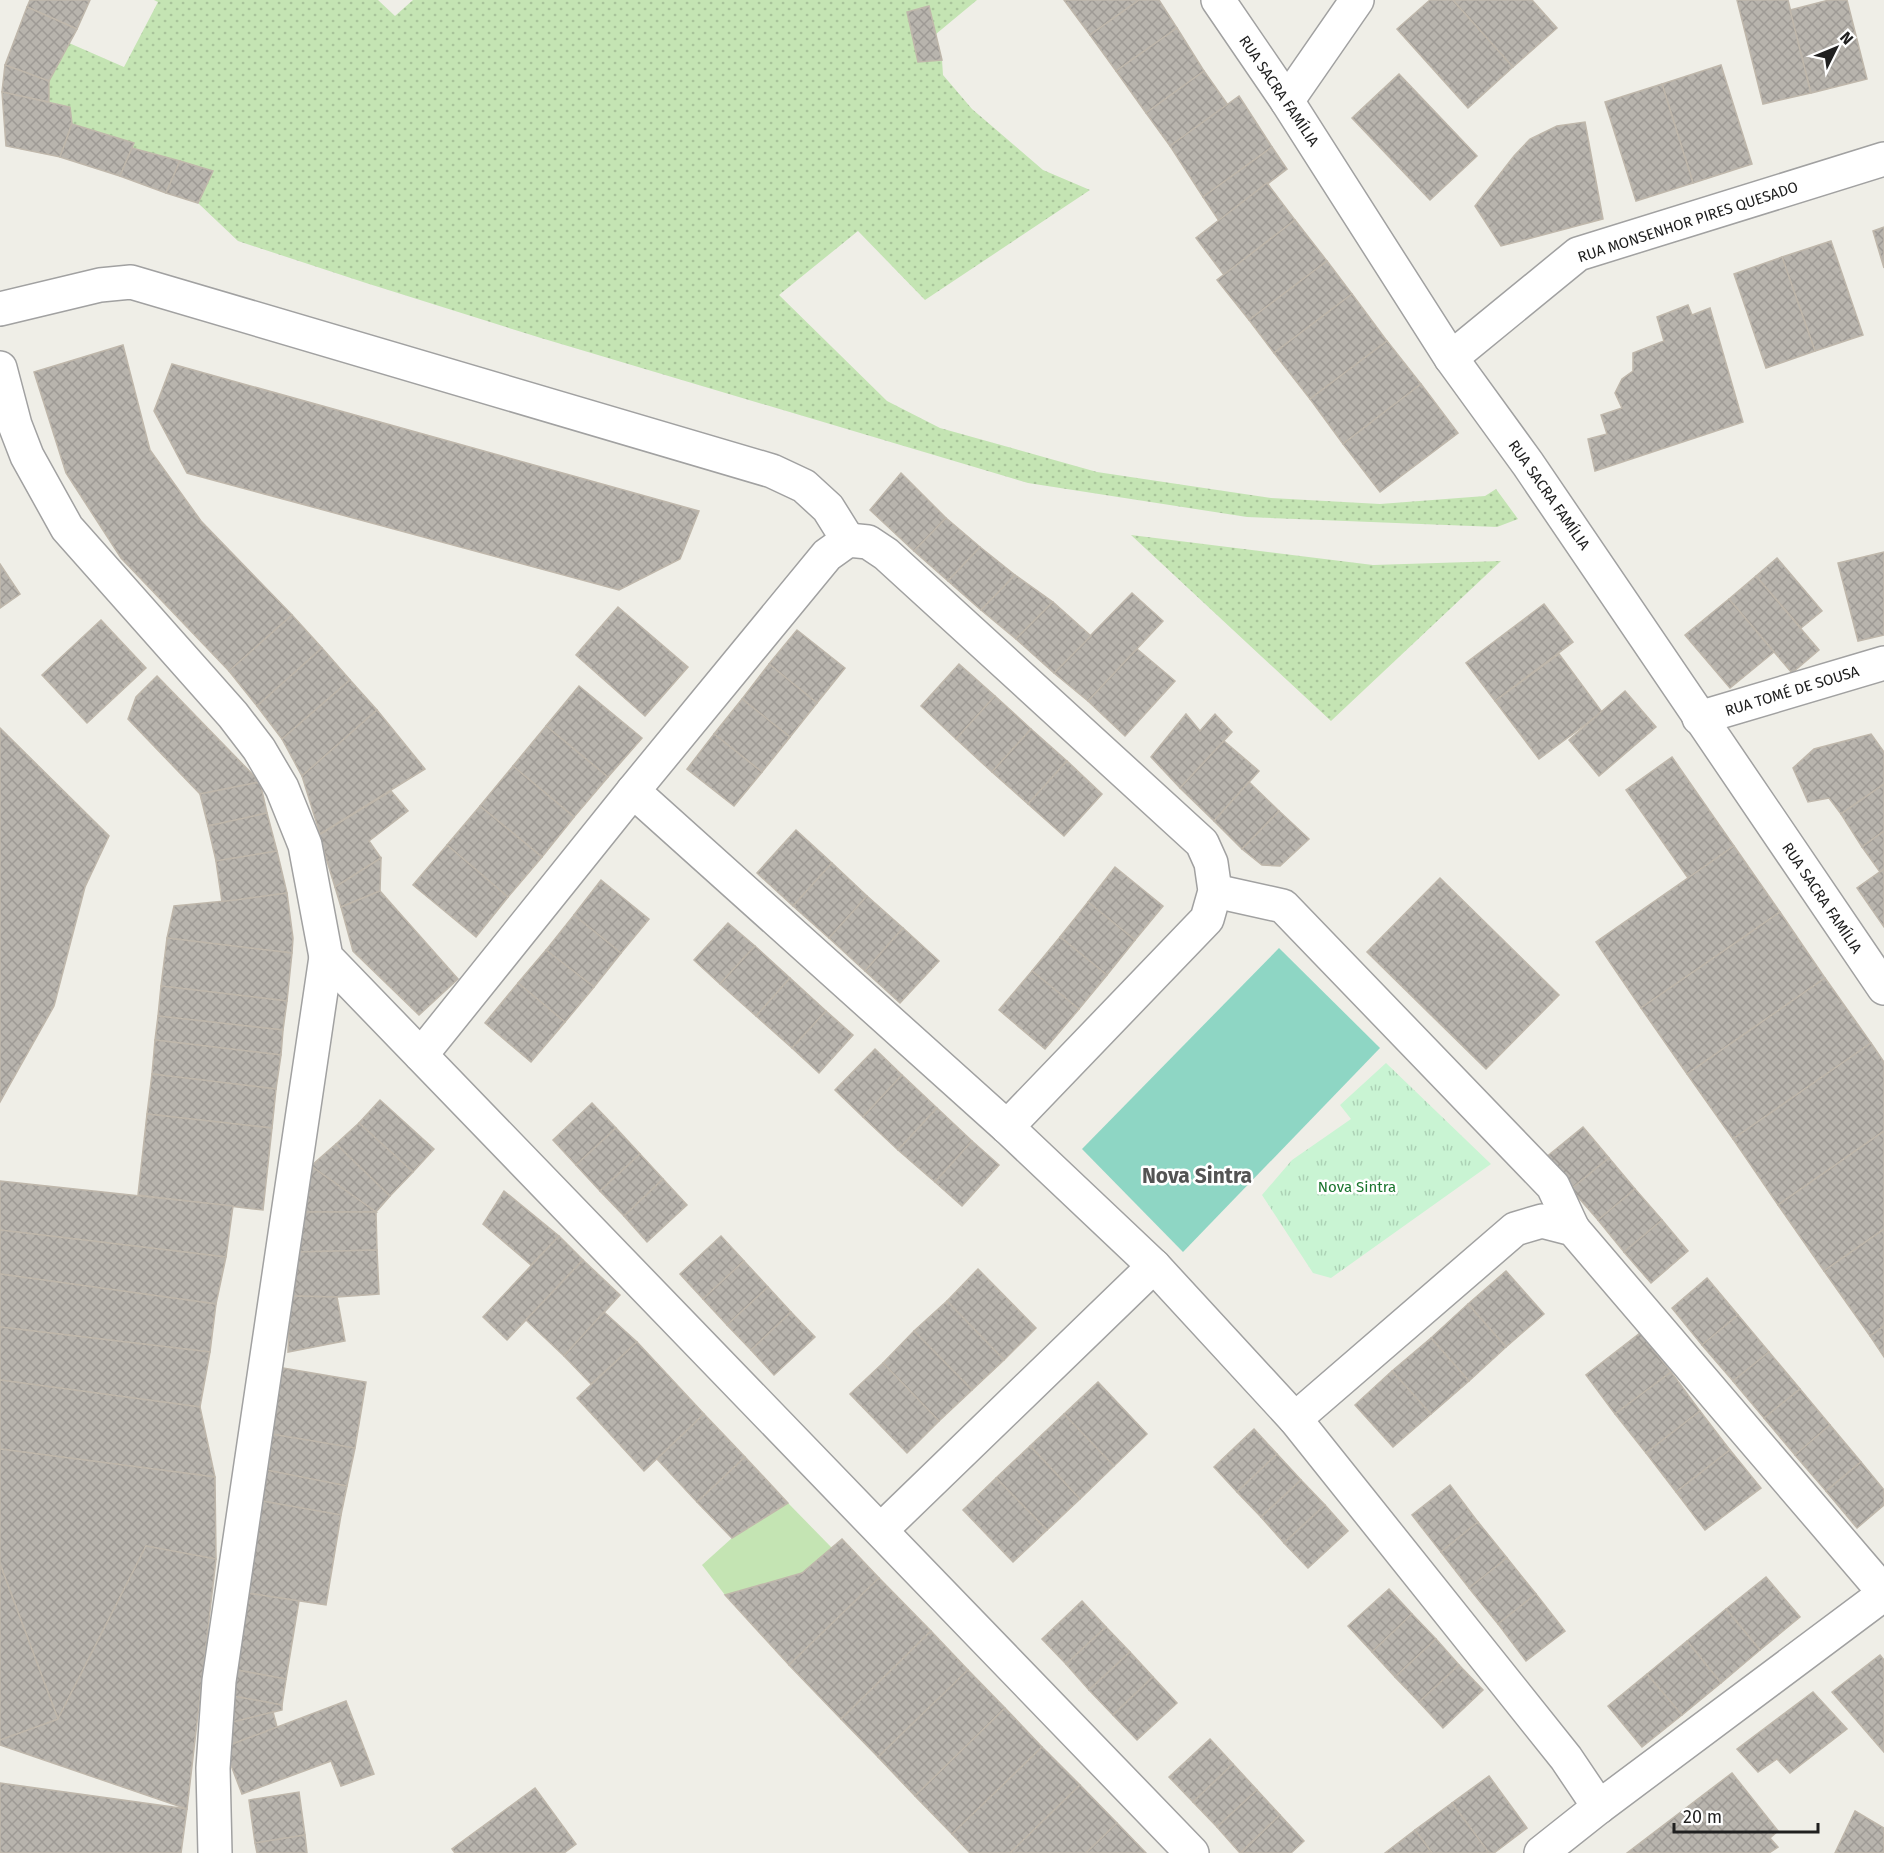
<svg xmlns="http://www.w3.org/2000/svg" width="1884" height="1853" font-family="'Fira Sans',sans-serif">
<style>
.grass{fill:url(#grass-dots)}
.park{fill:url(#park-tufts)}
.garden{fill:#c4e4b3}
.pitch{fill:#8ed6c4}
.building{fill:url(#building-cross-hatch);stroke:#bfb7ab;stroke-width:1.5}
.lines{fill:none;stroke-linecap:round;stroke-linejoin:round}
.street-casing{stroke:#a1a1a1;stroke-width:36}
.street{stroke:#fff;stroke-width:33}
.labels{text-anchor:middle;stroke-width:5;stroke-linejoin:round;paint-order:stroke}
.street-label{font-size:15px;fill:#202020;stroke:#fff}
.park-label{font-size:15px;fill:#18742c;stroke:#fff}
.district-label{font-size:21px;font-weight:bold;fill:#535353;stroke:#fff}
</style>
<defs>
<pattern id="grass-dots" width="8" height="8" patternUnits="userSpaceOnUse" patternTransform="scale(1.5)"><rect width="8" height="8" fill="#c4e4b3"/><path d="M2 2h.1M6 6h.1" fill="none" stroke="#a8c39a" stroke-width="1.8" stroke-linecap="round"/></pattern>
<pattern id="park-tufts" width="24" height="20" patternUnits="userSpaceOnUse" patternTransform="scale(1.5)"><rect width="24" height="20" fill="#c9f4d3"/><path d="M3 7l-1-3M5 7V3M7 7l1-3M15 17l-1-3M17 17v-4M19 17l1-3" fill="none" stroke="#acd1b5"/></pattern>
<pattern id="building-cross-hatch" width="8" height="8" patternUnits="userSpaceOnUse" patternTransform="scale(1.5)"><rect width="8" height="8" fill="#b8b4ad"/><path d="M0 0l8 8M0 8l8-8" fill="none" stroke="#9e9a95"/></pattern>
</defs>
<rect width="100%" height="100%" fill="#efeee7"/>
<g class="grass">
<polygon points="154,0 378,0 395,16 413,0 977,0 936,34 942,60 943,75 972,109 1043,170 1090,190 925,300 858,231 779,295 887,401 940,428 1097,472 1271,498 1380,504 1485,496 1496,489 1518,519 1497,527 1247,517 1028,483 541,338 366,283 238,241 198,203 213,171 132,148 133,143 72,124 70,107 49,102 49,81 69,43 124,67 158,2"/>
<polygon points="1131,535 1373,565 1501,561 1331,721"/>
</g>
<polygon class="park" points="1386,1063 1491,1164 1331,1278 1313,1273 1262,1195 1292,1160 1351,1119 1340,1105"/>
<polygon class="garden" points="788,1503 832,1548 802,1573 725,1595 702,1565 732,1538"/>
<polygon class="pitch" points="1279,948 1380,1048 1183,1252 1082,1149"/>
<g class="building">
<polygon points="30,0 90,0 77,29 27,7"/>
<polygon points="1064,0 1139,0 1090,35"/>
<polygon points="1139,0 1159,0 1177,28 1116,71 1090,35"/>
<polygon points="1430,0 1453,0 1513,67 1468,108 1397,29"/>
<polygon points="1453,0 1532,0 1557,28 1513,67"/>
<polygon points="1737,0 1788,0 1811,93 1763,104"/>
<polygon points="1829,0 1847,0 1867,79 1811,93 1790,10"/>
<polygon points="929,6 942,60 918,62 907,12"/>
<polygon points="27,7 77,29 49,81 5,65"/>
<polygon points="1177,28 1204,71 1146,113 1116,71"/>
<polygon points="5,65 49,81 49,102 2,92"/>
<polygon points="1721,65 1752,164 1693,183 1662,84"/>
<polygon points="1204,71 1228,105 1170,146 1146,113"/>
<polygon points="1399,74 1477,156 1430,200 1352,118"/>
<polygon points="1662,84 1693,183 1636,201 1605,102"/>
<polygon points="2,92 70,107 72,124 60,157 6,146"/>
<polygon points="1239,96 1272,147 1203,197 1170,146"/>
<polygon points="1585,122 1603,219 1501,246 1475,206 1514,156 1530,139 1557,126"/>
<polygon points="72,124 134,143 120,176 60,157"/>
<polygon points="1272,147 1287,169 1219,221 1203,197"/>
<polygon points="132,148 180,161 166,193 120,176"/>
<polygon points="180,161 213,171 198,203 166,193"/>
<polygon points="1267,183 1295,220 1224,275 1196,238"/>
<polygon points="1295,220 1327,261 1249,320 1217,280"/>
<polygon points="1884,227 1884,268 1873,231"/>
<polygon points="1831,241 1863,335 1815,351 1782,257"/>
<polygon points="1782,257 1815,351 1766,368 1734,274"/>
<polygon points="1327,261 1352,294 1274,353 1249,320"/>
<polygon points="1352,294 1387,341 1310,399 1274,353"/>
<polygon points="1688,305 1692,315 1710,308 1743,422 1595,471 1588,439 1607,434 1601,415 1622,408 1615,393 1622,379 1633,371 1633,353 1664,341 1657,317"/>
<polygon points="1387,341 1421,384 1343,444 1310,399"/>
<polygon points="123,345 150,450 201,521 292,615 229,671 121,558 66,473 34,372"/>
<polygon points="172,364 699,511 680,559 619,590 187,473 154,411"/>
<polygon points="1421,384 1458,433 1380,492 1343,444"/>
<polygon points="901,473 946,518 914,551 870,510"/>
<polygon points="946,518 980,547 948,581 914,551"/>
<polygon points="980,547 1015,575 981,610 948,581"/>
<polygon points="1884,552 1884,635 1858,641 1838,563"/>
<polygon points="1777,558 1822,611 1801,628 1756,576"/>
<polygon points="0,564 20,594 0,608"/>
<polygon points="1015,575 1053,602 1016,639 981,610"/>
<polygon points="1756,576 1819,650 1792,673 1729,599"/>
<polygon points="1132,593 1163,621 1088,701 1054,673"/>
<polygon points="1729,599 1774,652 1730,688 1685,635"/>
<polygon points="1053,602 1091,636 1054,673 1016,639"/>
<polygon points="1544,604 1573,642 1495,701 1466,663"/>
<polygon points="618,607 688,667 645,716 576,655"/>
<polygon points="292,615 322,648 257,706 229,671"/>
<polygon points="101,620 146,668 87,723 42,675"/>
<polygon points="797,630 845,668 817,703 769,664"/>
<polygon points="322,648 350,680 282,739 257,706"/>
<polygon points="1137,649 1175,681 1125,736 1088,701"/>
<polygon points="1559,654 1602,712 1539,759 1495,701"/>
<polygon points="769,664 817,703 790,737 742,699"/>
<polygon points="959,664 995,696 956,739 921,706"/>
<polygon points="157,676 260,782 200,794 128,719 136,697"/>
<polygon points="350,680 377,710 302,776 282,739"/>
<polygon points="579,686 642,738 608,777 546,726"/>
<polygon points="1625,691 1656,727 1599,776 1569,740"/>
<polygon points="995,696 1031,729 992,772 956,739"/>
<polygon points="742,699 790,737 762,772 714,734"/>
<polygon points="377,710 425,769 320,834 302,776"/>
<polygon points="1186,714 1200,731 1215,714 1232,732 1180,788 1151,757"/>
<polygon points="546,726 608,777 574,817 513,766"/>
<polygon points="0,728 109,836 85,887 54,1006 0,1102"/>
<polygon points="1031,729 1067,761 1028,804 992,772"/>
<polygon points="714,734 762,772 734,806 687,769"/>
<polygon points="1871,734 1884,752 1884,784 1841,814 1829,798 1808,802 1793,768 1814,749"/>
<polygon points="1224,741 1259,771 1214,821 1180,788"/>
<polygon points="1672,757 1734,846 1688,878 1626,790"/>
<polygon points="1067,761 1102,794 1064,836 1028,804"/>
<polygon points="513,766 574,817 542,857 480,806"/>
<polygon points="260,782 267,813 208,826 200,794"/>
<polygon points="1249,782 1279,811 1242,849 1214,821"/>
<polygon points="1884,784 1884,831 1862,847 1841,814"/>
<polygon points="391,791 408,811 369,841 381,858 335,887 319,835"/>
<polygon points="480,806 542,857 508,897 447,845"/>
<polygon points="1279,811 1309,839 1280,866 1262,865 1242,849"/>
<polygon points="267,813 277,851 216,861 208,826"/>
<polygon points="796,830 832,863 793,906 757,873"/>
<polygon points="1884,831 1884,869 1880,872 1862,847"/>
<polygon points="447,845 508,897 476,937 413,885"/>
<polygon points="1734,846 1780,912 1641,1008 1596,942"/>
<polygon points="277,851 287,893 222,902 216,861"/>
<polygon points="381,858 380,891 341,907 335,887"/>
<polygon points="832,863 867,896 829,938 793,906"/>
<polygon points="1115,867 1163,906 1135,940 1088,902"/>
<polygon points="1884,869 1884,927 1857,888"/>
<polygon points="1440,878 1559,995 1486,1069 1367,952"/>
<polygon points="601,880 649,919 621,953 574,915"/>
<polygon points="380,891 458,979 419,1015 353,951 341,907"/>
<polygon points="287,893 293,938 292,953 167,938 174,906 236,900"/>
<polygon points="867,896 903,928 865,971 829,938"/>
<polygon points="1088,902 1135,940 1107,975 1060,937"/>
<polygon points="1780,912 1825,978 1687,1074 1641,1008"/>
<polygon points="574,915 621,953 594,987 546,950"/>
<polygon points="728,923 755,946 720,984 694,960"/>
<polygon points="903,928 939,961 900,1003 865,971"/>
<polygon points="1060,937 1107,975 1079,1009 1032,971"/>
<polygon points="167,938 292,953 287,1001 161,986"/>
<polygon points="755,946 790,978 756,1016 720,984"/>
<polygon points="546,950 594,987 565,1022 518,983"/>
<polygon points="1032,971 1079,1009 1045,1049 999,1010"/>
<polygon points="790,978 826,1011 792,1048 756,1016"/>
<polygon points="1825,978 1871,1043 1733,1139 1687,1074"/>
<polygon points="518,983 565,1022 531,1062 485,1023"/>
<polygon points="161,986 287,1001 283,1030 158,1016"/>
<polygon points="826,1011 853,1035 819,1073 792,1048"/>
<polygon points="158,1016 283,1030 281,1055 155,1040"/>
<polygon points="155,1040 281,1055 276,1089 152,1074"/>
<polygon points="1871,1043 1884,1062 1884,1131 1778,1205 1733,1139"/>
<polygon points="875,1049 902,1075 863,1117 835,1090"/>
<polygon points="152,1074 276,1089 272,1128 147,1114"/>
<polygon points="902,1075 937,1108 898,1150 863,1117"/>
<polygon points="380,1100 434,1149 413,1172 359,1123"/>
<polygon points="592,1103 616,1128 576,1165 553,1140"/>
<polygon points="937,1108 972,1141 935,1182 898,1150"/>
<polygon points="147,1114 272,1128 263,1210 138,1195"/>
<polygon points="359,1123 413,1172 390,1196 336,1144"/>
<polygon points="1583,1127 1609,1158 1571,1189 1545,1158"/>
<polygon points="616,1128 640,1154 600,1191 576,1165"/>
<polygon points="1884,1131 1884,1229 1824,1271 1778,1205"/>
<polygon points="972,1141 999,1165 962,1206 935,1182"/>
<polygon points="336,1144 390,1196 376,1212 311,1166"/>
<polygon points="640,1154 663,1179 624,1216 600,1191"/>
<polygon points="1609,1158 1635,1189 1598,1220 1571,1189"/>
<polygon points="311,1166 376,1212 304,1212"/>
<polygon points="663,1179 687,1205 647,1242 624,1216"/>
<polygon points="0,1181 233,1206 226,1257 0,1230"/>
<polygon points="1635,1189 1662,1220 1624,1252 1598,1220"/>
<polygon points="504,1191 559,1236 531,1265 483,1224"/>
<polygon points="304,1212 376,1212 377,1250 297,1252"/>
<polygon points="1662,1220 1688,1251 1651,1283 1624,1252"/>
<polygon points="1884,1229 1884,1326 1870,1336 1824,1271"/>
<polygon points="0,1230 226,1257 216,1304 0,1274"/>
<polygon points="559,1236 583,1260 507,1340 483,1317"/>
<polygon points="721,1236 744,1261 703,1299 680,1274"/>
<polygon points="377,1250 379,1294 337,1297 290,1296 297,1252"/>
<polygon points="583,1260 620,1295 564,1356 526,1320"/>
<polygon points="744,1261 768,1287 727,1325 703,1299"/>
<polygon points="978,1269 1036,1328 1004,1360 947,1301"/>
<polygon points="1506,1271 1544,1314 1506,1347 1468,1304"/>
<polygon points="0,1274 216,1304 210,1352 0,1327"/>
<polygon points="1707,1278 1738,1315 1702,1345 1672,1308"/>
<polygon points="768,1287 791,1312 751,1350 727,1325"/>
<polygon points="290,1296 337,1297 345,1341 288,1352"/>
<polygon points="947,1301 1004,1360 972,1390 914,1331"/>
<polygon points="1468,1304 1506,1347 1469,1381 1431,1338"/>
<polygon points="604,1312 637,1342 591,1384 564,1356"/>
<polygon points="791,1312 815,1337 774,1375 751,1350"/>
<polygon points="1738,1315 1769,1352 1733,1381 1702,1345"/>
<polygon points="1884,1326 1884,1357 1870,1336"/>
<polygon points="0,1327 210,1352 200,1407 0,1380"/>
<polygon points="914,1331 972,1390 939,1421 883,1363"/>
<polygon points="1640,1333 1671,1372 1615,1414 1586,1375"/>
<polygon points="1431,1338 1469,1381 1431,1414 1392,1371"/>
<polygon points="637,1342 704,1414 644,1471 577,1398"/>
<polygon points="1769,1352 1800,1389 1764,1418 1733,1381"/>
<polygon points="883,1363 939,1421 907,1453 850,1394"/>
<polygon points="283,1368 366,1382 355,1448 271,1434"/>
<polygon points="1392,1371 1431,1414 1393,1447 1355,1405"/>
<polygon points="1671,1372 1700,1411 1646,1453 1615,1414"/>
<polygon points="0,1380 200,1407 215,1477 0,1449"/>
<polygon points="1098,1382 1147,1434 1114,1466 1064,1414"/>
<polygon points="1800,1389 1830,1425 1795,1455 1764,1418"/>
<polygon points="1700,1411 1730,1450 1676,1492 1646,1453"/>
<polygon points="704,1414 745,1457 697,1502 657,1459"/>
<polygon points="1064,1414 1114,1466 1080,1499 1030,1446"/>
<polygon points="1830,1425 1861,1462 1826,1491 1795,1455"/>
<polygon points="1254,1429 1277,1454 1237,1492 1214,1467"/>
<polygon points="271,1434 355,1448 347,1486 266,1470"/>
<polygon points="1030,1446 1080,1499 1047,1530 996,1478"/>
<polygon points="0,1449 215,1477 216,1559 146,1546 58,1719 0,1564"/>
<polygon points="1730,1450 1761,1488 1705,1530 1676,1492"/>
<polygon points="1277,1454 1301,1480 1261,1517 1237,1492"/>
<polygon points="745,1457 788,1503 732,1538 697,1502"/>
<polygon points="1861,1462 1884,1490 1884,1505 1857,1528 1826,1491"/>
<polygon points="266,1470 347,1486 341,1515 262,1501"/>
<polygon points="996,1478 1047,1530 1013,1562 963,1510"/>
<polygon points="1301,1480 1325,1505 1284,1543 1261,1517"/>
<polygon points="1450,1485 1478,1522 1441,1552 1412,1515"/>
<polygon points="262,1501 341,1515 326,1605 247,1593"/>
<polygon points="1325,1505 1348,1531 1308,1568 1284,1543"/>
<polygon points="1478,1522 1507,1558 1469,1588 1441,1552"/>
<polygon points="842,1539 879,1578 789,1665 725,1595 802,1573"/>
<polygon points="146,1546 216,1559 187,1809 0,1745 0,1740 58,1719"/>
<polygon points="1507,1558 1536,1594 1498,1624 1469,1588"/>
<polygon points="0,1564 58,1719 0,1740"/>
<polygon points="1766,1577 1800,1617 1760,1650 1726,1609"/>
<polygon points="879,1578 931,1631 841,1719 789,1665"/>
<polygon points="1389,1589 1412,1614 1372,1652 1348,1626"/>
<polygon points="247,1593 299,1601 286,1679 237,1670"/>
<polygon points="1536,1594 1565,1631 1526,1661 1498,1624"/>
<polygon points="1082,1601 1106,1627 1066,1664 1042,1639"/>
<polygon points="1726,1609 1760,1650 1721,1683 1687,1641"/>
<polygon points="1412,1614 1436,1639 1395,1677 1372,1652"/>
<polygon points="1106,1627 1130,1652 1089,1690 1066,1664"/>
<polygon points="931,1631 968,1670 878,1757 841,1719"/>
<polygon points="1436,1639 1459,1665 1419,1702 1395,1677"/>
<polygon points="1687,1641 1721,1683 1682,1715 1647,1674"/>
<polygon points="1130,1652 1153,1677 1113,1715 1089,1690"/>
<polygon points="1880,1655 1884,1660 1884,1752 1832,1692"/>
<polygon points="1459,1665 1483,1690 1443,1728 1419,1702"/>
<polygon points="237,1670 286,1679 282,1705 233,1696"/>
<polygon points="968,1670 1005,1708 915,1796 878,1757"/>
<polygon points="1647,1674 1682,1715 1642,1747 1608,1706"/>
<polygon points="1153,1677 1177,1703 1137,1740 1113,1715"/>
<polygon points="1813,1692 1847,1729 1790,1773 1777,1759 1758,1772 1737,1749"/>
<polygon points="233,1696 282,1705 282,1710 229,1723"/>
<polygon points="346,1701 374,1774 341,1786 331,1761 242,1794 224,1747"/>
<polygon points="1005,1708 1042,1747 952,1834 915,1796"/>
<polygon points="273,1712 277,1727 224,1747 229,1723"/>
<polygon points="1210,1739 1233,1764 1193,1802 1169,1777"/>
<polygon points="1042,1747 1080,1785 1010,1853 970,1853 952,1834"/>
<polygon points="1233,1764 1257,1790 1217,1827 1193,1802"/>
<polygon points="1732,1773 1778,1831 1770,1838 1778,1847 1769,1853 1627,1853"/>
<polygon points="1489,1776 1527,1828 1494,1853 1489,1853 1452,1803"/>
<polygon points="0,1783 187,1809 181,1853 0,1853"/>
<polygon points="1080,1785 1117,1823 1086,1853 1010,1853"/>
<polygon points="535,1788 576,1844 564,1853 455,1853 452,1849"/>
<polygon points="1257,1790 1280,1815 1240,1853 1217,1827"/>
<polygon points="299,1792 305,1835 255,1843 249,1800"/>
<polygon points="1452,1803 1489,1853 1432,1853 1415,1830"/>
<polygon points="1855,1811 1884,1828 1884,1853 1835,1853"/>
<polygon points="1280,1815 1304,1841 1291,1853 1241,1853"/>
<polygon points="1117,1823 1146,1853 1086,1853"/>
<polygon points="1415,1830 1432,1853 1385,1853"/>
<polygon points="305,1835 307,1853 257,1853 255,1843"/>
</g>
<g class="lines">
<g class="street-casing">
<g id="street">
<polyline points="1218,0 1287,101 1451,358 1528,464 1884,988"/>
<polyline points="1287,101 1357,0"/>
<polyline points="0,309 100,285 131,282 772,471 804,486 828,508 848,540"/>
<polyline points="1451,358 1578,254 1884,159"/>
<polyline points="0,368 15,425 27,456 67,528 233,715 259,749 282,788 305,845 326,957 1192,1853"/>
<polyline points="1699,718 1884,663"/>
<polyline points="633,791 1007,1127 1154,1266 1295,1419 1566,1758 1599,1807"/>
<polyline points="1215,891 1283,906 1553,1186 1573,1229"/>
<polyline points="421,1055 633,791 827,555 848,540 868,542 886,554 1202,843 1211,863 1215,891 1207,919 1007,1127"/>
<polyline points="1295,1419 1515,1229 1542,1221 1573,1229 1884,1592"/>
<polyline points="881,1530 1154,1266"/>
<polyline points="215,1853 213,1768 219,1681 326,957"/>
<polyline points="1541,1853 1599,1807 1884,1594"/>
</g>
</g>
<use href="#street" class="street"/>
</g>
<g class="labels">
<g class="street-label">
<text transform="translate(1279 91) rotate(56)" y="5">RUA SACRA FAMÍLIA</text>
<text transform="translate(1688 222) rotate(-18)" y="5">RUA MONSENHOR PIRES QUESADO</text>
<text transform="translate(1549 495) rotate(55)" y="5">RUA SACRA FAMÍLIA</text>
<text transform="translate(1792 691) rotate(-17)" y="5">RUA TOMÉ DE SOUSA</text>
<text transform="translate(1822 898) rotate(56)" y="5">RUA SACRA FAMÍLIA</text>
</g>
<g class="park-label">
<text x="1357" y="1192">Nova Sintra</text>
</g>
<g class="district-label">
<text x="1197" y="1183">Nova Sintra</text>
</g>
</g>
<g transform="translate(1836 48) rotate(47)" stroke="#ffffff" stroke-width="4.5" paint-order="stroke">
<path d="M0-4.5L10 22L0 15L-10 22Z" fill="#202020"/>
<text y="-9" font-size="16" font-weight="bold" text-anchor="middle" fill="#202020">N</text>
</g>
<path d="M1674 1823v9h144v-9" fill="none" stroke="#202020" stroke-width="3"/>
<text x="1683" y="1823" font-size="18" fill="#202020" stroke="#ffffff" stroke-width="4.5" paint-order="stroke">20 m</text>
</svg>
